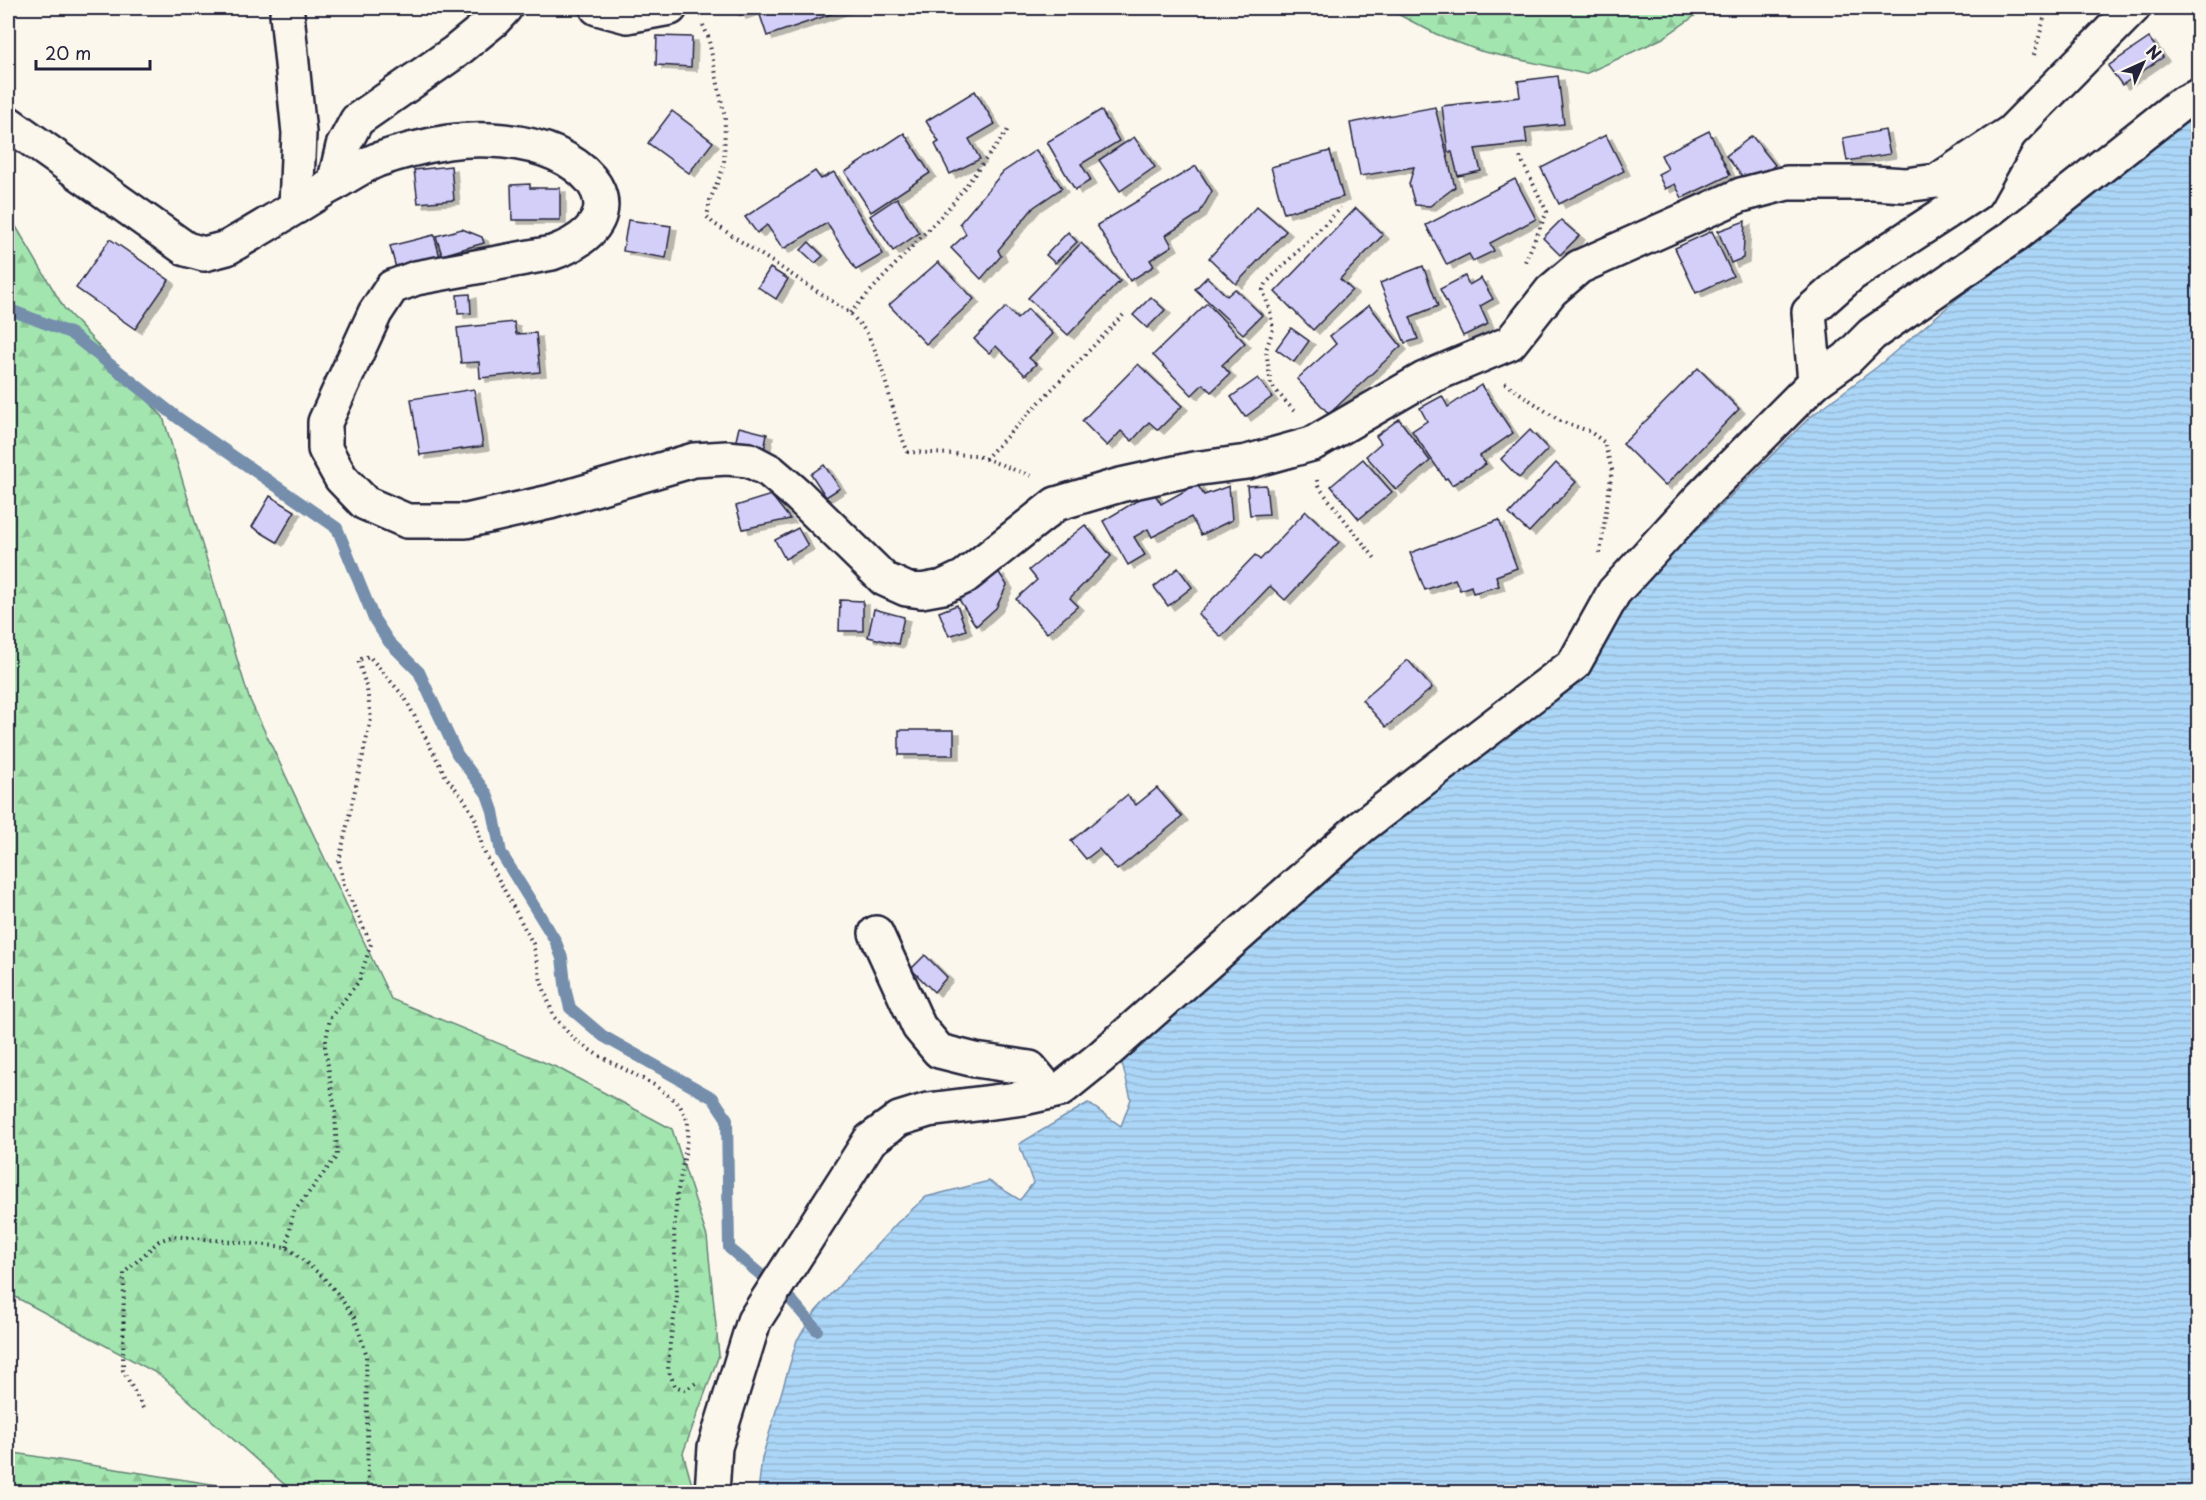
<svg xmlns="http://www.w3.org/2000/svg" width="2206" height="1500" font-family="'Playpen Sans',sans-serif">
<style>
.forest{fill:url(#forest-firs);stroke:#628475;stroke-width:1.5}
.water{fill:url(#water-rules);stroke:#758eac;stroke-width:1.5}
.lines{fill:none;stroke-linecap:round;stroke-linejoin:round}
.stream{stroke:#758eac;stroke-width:12}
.building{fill:#d3cff8;stroke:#22223b;stroke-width:1.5;filter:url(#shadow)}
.street-casing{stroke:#22223b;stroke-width:38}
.path{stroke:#22223b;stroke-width:4;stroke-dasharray:1.5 4.5;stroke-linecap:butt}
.street{stroke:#fbf7ec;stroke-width:33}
</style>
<defs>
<pattern id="forest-firs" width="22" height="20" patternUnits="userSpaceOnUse" patternTransform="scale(1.5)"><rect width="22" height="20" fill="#a3e5af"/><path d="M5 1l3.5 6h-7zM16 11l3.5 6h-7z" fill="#8cc497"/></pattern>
<pattern id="water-rules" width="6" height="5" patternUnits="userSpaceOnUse" patternTransform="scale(1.5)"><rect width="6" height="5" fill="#acd6f7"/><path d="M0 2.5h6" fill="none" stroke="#94b7d5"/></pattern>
<filter id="shadow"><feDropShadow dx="6" dy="4" stdDeviation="0" flood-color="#0004"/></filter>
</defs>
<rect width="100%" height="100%" fill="#fbf7ec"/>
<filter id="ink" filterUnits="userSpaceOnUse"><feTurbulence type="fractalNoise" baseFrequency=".0167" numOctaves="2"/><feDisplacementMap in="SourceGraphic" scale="12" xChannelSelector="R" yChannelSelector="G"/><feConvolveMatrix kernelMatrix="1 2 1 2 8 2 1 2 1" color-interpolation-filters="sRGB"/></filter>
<g filter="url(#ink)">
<g class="forest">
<polygon points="1386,8 1706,8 1663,38 1585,74 1480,51 1436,34"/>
<polygon points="8,213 64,308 163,417 249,698 391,999 558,1068 672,1129 707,1237 719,1355 683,1453 694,1492 293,1492 160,1375 8,1293"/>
<polygon points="8,1452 230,1487 234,1492 8,1492"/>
</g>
<polygon class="water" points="2198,115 2198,1492 758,1492 762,1458 797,1340 816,1311 897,1223 926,1197 989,1181 1020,1200 1033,1183 1019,1144 1088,1103 1121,1126 1131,1099 1120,1055 1227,953 1419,800 1568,691 1633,593 1810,417 1877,367 1958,298 2148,147"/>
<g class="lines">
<polyline class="stream" points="8,309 70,333 178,418 337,528 374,619 389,642 419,672 457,754 487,794 493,811 501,853 555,940 562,958 566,992 570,1008 603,1036 713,1098 727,1119 729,1248 792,1301 817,1330"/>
</g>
<g class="building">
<polygon points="737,8 849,8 767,36 758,9 740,15"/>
<polygon points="657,36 692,37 691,67 656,65"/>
<polygon points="2149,38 2163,57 2122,85 2108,66"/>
<polygon points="1558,76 1564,124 1525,128 1527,143 1475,149 1481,171 1458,176 1452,152 1448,152 1442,106 1520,97 1518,81"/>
<polygon points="975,91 995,124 969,139 980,159 950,174 935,144 939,142 926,121"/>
<polygon points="1435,107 1455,187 1430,206 1415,205 1409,184 1414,167 1360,176 1350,123"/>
<polygon points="1101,110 1119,141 1081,164 1091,180 1075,190 1047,142"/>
<polygon points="672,111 713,142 689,173 648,143"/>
<polygon points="1885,130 1890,154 1847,161 1843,138"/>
<polygon points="1709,131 1730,175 1682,198 1675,184 1665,189 1658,174 1668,169 1661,155"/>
<polygon points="904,133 930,173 871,212 845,172"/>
<polygon points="1606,135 1624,171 1559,204 1541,168"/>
<polygon points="1752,136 1775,165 1750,186 1726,156"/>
<polygon points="1134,137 1155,167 1120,191 1099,160"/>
<polygon points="1036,150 1062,188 1034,207 998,250 1001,256 981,279 951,248 966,234 960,223 1003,172"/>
<polygon points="1330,151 1343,197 1284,213 1271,167"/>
<polygon points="451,166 454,200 418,203 414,170"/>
<polygon points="1196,166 1212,191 1199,214 1166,235 1172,246 1150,260 1154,266 1130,281 1097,225"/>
<polygon points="815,171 821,179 834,172 883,254 856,270 827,223 783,249 767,225 757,233 745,217"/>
<polygon points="1515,179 1536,219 1490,243 1494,251 1473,261 1469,254 1447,265 1426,225"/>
<polygon points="530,184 530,188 560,188 560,220 512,220 511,185"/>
<polygon points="897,198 919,233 893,251 870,216"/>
<polygon points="1257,206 1286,231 1236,284 1209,258"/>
<polygon points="1356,208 1383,235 1340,279 1352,290 1313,330 1275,292"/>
<polygon points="628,220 671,226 666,258 623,251"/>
<polygon points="1561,220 1579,236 1560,255 1543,238"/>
<polygon points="1745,221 1743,258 1731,263 1718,231"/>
<polygon points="462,229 482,237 484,243 442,255 436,236"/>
<polygon points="1712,231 1733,276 1696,293 1675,248"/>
<polygon points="1068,232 1077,242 1055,263 1046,255"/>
<polygon points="434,235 440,257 396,268 390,246"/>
<polygon points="110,239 169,280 135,329 76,288"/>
<polygon points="809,242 823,256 815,263 801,250"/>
<polygon points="1081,243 1120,281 1068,335 1028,298"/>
<polygon points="938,262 974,299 926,344 889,305"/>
<polygon points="1423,266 1438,306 1410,317 1418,339 1405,343 1380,283"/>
<polygon points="770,268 788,279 776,299 758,287"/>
<polygon points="1465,276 1469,285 1481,278 1493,299 1480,306 1488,324 1463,336 1440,289"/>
<polygon points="1207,277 1227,296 1235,289 1262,315 1243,334 1195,289"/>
<polygon points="470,294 471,313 458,314 457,295"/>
<polygon points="1151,297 1165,310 1147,328 1133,315"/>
<polygon points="1207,303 1245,343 1222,365 1230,374 1211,392 1203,384 1192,395 1153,355"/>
<polygon points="1369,305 1401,346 1329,414 1297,379 1336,344 1330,336"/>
<polygon points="1006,307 1017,319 1028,309 1053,334 1029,358 1036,364 1025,375 996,346 989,353 974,339"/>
<polygon points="514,322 516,334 536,333 540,372 480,378 479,362 461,363 457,328"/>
<polygon points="1291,328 1309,341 1294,362 1276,349"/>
<polygon points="1138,364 1182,406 1158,430 1149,422 1132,441 1121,431 1107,446 1082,421"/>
<polygon points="1698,368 1739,409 1665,486 1623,444"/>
<polygon points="1258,378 1272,397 1245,417 1231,397"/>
<polygon points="1481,385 1513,433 1480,456 1486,464 1452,485 1447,478 1445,479 1412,431 1427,421 1420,408 1442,396 1448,407"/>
<polygon points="474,389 483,446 420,455 411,399"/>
<polygon points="1399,419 1430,461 1396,490 1366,456 1381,443 1376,436"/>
<polygon points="739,427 767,434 764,451 735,445"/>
<polygon points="1530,430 1548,449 1519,478 1501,459"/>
<polygon points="1363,459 1392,492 1359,519 1331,486"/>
<polygon points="1556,463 1576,482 1529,532 1509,514"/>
<polygon points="824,465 840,488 826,497 811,474"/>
<polygon points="1197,484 1204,495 1229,486 1232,520 1201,535 1191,517 1152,537 1148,529 1134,537 1145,555 1128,565 1103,521 1153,491 1161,504"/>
<polygon points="1266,485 1269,514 1250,515 1247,486"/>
<polygon points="771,495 790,519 743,529 736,506"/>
<polygon points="270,496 295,511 277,542 252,527"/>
<polygon points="1306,511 1339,542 1285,600 1270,586 1221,637 1198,614 1255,555 1260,560"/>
<polygon points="1499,520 1517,568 1496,576 1499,586 1473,593 1471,586 1460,590 1455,579 1425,590 1410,553"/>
<polygon points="1085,525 1111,556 1070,598 1078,606 1047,633 1016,599 1037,580 1029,570"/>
<polygon points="798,528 808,546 785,559 775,540"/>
<polygon points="1178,568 1192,587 1168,606 1154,587"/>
<polygon points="998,571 1007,585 996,608 976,626 958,598"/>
<polygon points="840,600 863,601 863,631 839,631"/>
<polygon points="957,605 966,630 949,636 939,612"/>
<polygon points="874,609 904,617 898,644 868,637"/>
<polygon points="1408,660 1432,688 1386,727 1362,700"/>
<rect x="899" y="730" width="55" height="25"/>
<polygon points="1157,788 1182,817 1117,870 1099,849 1086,859 1071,841 1127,795 1136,805"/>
<polygon points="925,955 947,977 934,992 911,969"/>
</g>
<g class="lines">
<g class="street-casing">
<g id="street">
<polyline points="597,8 627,16 670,8"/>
<polyline points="287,14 299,133 296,207"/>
<path d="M8,123L186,249L204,254L227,248C260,229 293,209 325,189C342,180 359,167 377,160C400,152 424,146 448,142C481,137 525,140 556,154C617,183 616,231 552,253L416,278L392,287L375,313L325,422V449L341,478L365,503L407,521H466L550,502L694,460L727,458L749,460L770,471L798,495L884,579L906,589L921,591L943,587L964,577L1056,504L1120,485L1193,469L1247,462L1312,444L1424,379L1510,343L1551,291L1579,267L1741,195L1787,183H1874L1905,185L1937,181L2011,132L2133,8"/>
<polyline points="334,184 343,146 357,120 455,52 493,21 505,8"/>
<polyline points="1815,382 1809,312 1852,274 1976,193 2008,136"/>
<polyline points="876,933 919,1027 939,1051 975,1060 1030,1068 1050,1092"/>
<polyline points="712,1492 715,1447 754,1321 870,1140 899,1119 928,1110 1024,1098 1060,1090 1101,1057 1361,827 1574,664 1614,592 1702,496 1815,382 1847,359 1872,334 2014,236 2178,106 2198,96"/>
</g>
</g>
<g class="path">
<path d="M703,25L708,36L725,118L724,166L710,200L707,217L713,223L850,313C856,320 863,327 868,335C887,372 891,414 908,452L975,455L1031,476"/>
<polyline points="2034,55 2047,8"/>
<polyline points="1520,157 1547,212 1524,264"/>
<polyline points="850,313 952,204 1008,130"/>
<polyline points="1505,383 1560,421 1589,431 1604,442 1612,470 1600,554"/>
<polyline points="1294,411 1271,385 1266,350 1273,329 1270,311 1263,290 1267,282 1341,208"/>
<polyline points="985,459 1126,312"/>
<polyline points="1317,480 1318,486 1377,561"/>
<polyline points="287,1247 293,1213 337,1156 335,1111 325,1046 330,1018 359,981 371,944 344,885 339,861 371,719 367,689 358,660 369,656 405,698 446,777 464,799 475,818 483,850 533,944 541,981 554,1017 575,1040 596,1054 656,1086 679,1104 688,1121 687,1143 677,1195 674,1233 677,1298 670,1343 668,1370 675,1386 685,1390 696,1383"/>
<polyline points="143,1408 123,1370 124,1273 159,1241 173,1236 287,1247 322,1276 337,1293 354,1317 366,1353 368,1492"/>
</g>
<use href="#street" class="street"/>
</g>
</g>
<rect width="2206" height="1500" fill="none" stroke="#fbf7ec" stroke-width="30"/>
<rect x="15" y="15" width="2176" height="1470" fill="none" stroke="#22223b" stroke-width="2" filter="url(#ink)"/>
<g transform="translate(2143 63) rotate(45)" stroke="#fbf7ec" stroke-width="4.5" paint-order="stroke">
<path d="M0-4.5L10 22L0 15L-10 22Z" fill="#22223b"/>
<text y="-9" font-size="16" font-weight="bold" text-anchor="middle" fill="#22223b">N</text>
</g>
<path d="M36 60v9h114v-9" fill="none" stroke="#22223b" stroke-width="3"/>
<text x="45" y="60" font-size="18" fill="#22223b" stroke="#fbf7ec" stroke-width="4.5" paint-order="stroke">20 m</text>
</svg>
